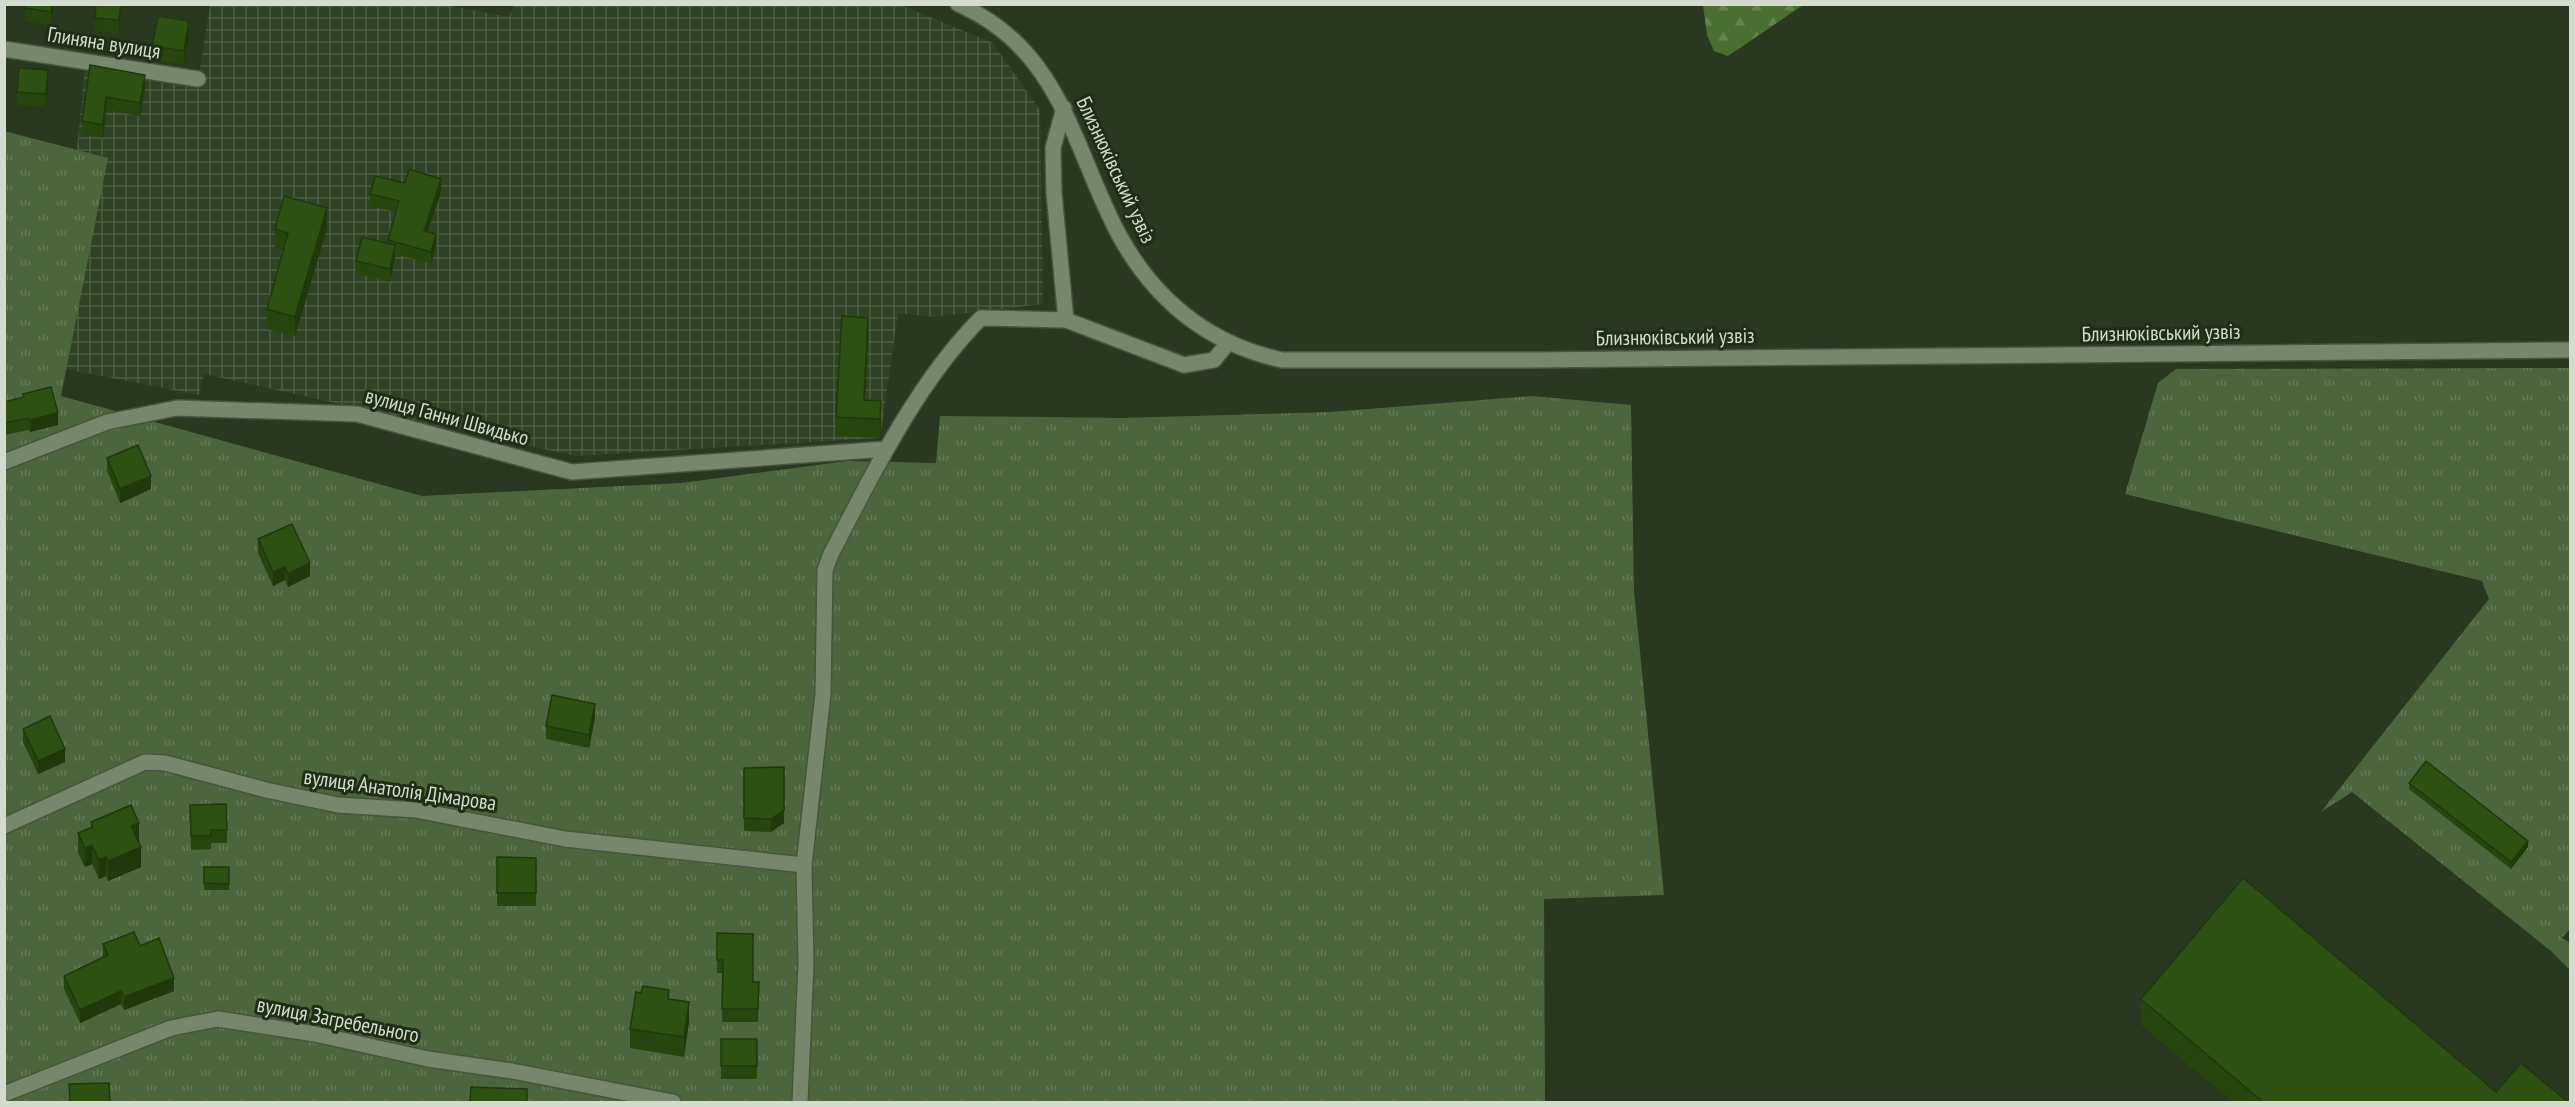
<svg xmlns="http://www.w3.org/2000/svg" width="2575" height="1107" font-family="'PT Sans Narrow',sans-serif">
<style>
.industrial{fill:url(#industrial-grid)}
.grass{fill:url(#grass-tufts)}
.forest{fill:url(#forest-firs)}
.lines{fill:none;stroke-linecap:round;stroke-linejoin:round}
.street-casing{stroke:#485440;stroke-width:18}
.secondary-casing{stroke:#485440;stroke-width:18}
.street{stroke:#77876d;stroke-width:15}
.secondary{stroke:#77876d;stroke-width:15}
.wall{fill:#28450e}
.shaded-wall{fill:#20380b}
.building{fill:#2e5010;stroke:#20380b;stroke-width:1.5}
.labels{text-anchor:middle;stroke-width:6;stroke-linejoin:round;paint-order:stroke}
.street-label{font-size:21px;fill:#d2dbcd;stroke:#202e17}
</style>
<defs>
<pattern id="industrial-grid" width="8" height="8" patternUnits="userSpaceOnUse" patternTransform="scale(1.5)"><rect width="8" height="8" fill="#304225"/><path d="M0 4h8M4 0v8" fill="none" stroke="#4d5d43"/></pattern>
<pattern id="grass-tufts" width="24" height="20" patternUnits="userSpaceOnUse" patternTransform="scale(1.5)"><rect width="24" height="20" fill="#4d653d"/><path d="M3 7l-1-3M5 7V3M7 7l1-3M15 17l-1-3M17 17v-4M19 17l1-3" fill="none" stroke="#667a58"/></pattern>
<pattern id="forest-firs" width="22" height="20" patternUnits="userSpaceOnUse" patternTransform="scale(1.5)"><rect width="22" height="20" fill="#4b6f31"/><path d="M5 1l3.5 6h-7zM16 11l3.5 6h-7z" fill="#64834e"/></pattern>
</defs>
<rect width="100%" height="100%" fill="#2a3821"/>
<polygon class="industrial" points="440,4 509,17 514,4 901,5 993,43 1040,110 1043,304 933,317 898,313 880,438 576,456 204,374 199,395 55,367 85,69 197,87 210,5"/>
<g class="grass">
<polygon points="4,131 108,158 61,396 422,496 681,483 848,461 936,463 940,416 1123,418 1330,412 1532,396 1631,405 1634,591 1664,895 1544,899 1545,1102 5,1102"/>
<polygon points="2570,368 2570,929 2562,938 2570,943 2570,970 2551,951 2352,792 2321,812 2489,599 2482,581 2125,494 2158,383 2176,369"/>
</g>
<polygon class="forest" points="1703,5 1703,4 1803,5 1728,56 1714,51 1707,35"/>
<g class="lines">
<g class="street-casing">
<g id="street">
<polyline points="4,49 198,79"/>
<polyline points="1064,108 1053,148 1054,193 1066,320"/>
<polyline points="4,462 107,422 177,408 357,414 572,472 886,449"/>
<polyline points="4,826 145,762 165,763 266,790 338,805 416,810 565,839 804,865"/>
<polyline points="4,1094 171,1028 218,1019 315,1034 428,1059 512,1071 673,1102"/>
<path d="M800,1102L806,964L804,865L823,694L825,570L831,554C872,475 917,382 981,318L1066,320L1184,365L1214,360L1228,343"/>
</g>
</g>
<g class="secondary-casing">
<path id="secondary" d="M958,4C1061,49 1072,145 1118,233C1154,300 1209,344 1282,360H1531L2570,350"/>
</g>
<use href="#street" class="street"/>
<use href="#secondary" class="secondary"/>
</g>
<g class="wall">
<polygon points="25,4 54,4 51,26 25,21"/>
<polygon points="122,4 119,34 95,31 95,18"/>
<polygon points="189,34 184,64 152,60 152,46"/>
<polygon points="90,65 145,88 140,116 106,110 103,138 82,134 82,121"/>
<polygon points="48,84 46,107 17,105 17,92"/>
<polygon points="441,192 428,232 436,246 431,264 395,254 395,258 390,282 356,274 356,261 388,243 388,240 396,212 370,206 370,194"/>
<polygon points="327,228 295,336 267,329 267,309 283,251 275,248 275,229"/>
<polygon points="868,337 865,400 881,420 880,438 836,436 836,417"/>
<polygon points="23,394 58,425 30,432 29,430 4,435 4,402 23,398"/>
<polygon points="107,458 151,489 120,503 107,471"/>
<polygon points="258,539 310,576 288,587 285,580 273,586 258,553"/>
<polygon points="595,717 589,748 546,739 546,726"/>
<polygon points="23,729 65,762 38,774 23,742"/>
<polygon points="744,768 784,823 771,832 744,831"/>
<polygon points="2409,783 2528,847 2511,869 2409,789"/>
<polygon points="190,805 227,830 227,843 211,843 211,849 191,850"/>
<polygon points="91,822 139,843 141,867 108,881 106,876 99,879 92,864 85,867 78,853 78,833 91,828"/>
<polygon points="497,857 536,858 536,906 497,906"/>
<rect x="204" y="867" width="25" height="23"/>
<polygon points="717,933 753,982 759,982 758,1022 722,1022 723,973 717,973"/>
<polygon points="103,944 140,946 174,991 124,1010 121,1004 80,1023 64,989 64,976 103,957"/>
<polygon points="669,999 689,1022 684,1057 630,1048 630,1029"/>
<polygon points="2141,999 2496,1092 2568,1102 2233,1102 2141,1025"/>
<rect x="721" y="1039" width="36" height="40"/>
</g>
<g class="shaded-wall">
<polygon points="52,4 54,4 51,26 51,12"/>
<polygon points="121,4 122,4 119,34 119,20"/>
<polygon points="189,21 189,34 184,64 184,51"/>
<polygon points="48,70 48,84 46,107 46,94"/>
<polygon points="145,75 145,88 140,116 140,103"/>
<polygon points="106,97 106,110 103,138 103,125"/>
<polygon points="441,179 441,192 424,243 424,231"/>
<polygon points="327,208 327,228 295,336 295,317"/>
<polygon points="436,234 436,246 431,264 431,252"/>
<polygon points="395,245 395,258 390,282 390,269"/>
<polygon points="868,318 868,337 864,420 864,400"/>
<polygon points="881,401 881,420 880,438 880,419"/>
<polygon points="58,413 58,425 30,432 30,420"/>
<polygon points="151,476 151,489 120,503 120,489"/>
<polygon points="310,563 310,576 288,587 288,574"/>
<polygon points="285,567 285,580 273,586 273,572"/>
<polygon points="595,704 595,717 589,748 589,735"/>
<polygon points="65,749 65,762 38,774 38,761"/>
<polygon points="784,810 784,823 771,832 771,819"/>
<polygon points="139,823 139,843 131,826"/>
<polygon points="2528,841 2528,847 2511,869 2511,862"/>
<polygon points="92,845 92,864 85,867 85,848"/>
<polygon points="141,847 141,867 108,881 108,861"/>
<polygon points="106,857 106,876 99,879 99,860"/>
<polygon points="174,978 174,991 124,1010 124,997"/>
<polygon points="121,991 121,1004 80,1023 80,1010"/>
<polygon points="689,1002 689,1022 684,1057 684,1037"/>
</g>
<g class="building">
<polygon points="25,4 52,4 51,12 25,8"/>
<polygon points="96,4 121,4 119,20 95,18"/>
<polygon points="158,16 189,21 184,51 152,46"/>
<polygon points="90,65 145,75 140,103 106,97 103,125 82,121"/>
<polygon points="19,68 48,70 46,94 17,92"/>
<polygon points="409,169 441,179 424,231 436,234 431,252 388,240 399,201 370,194 375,176 405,183"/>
<polygon points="284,196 327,208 295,317 267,309 288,233 275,229"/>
<polygon points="362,237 395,245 390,269 356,261"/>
<polygon points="842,316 868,318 864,400 881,401 880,419 836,417"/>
<polygon points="51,387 58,413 30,420 29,418 4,423 4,402 24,397 23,394"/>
<polygon points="138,445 151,476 120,489 107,458"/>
<polygon points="292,524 310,563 288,574 285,567 273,572 258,539"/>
<polygon points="552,695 595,704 589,735 546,726"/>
<polygon points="50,716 65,749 38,761 23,729"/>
<polygon points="2426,761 2528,841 2511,862 2409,783"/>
<polygon points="784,767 784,810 771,819 744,818 744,768"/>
<polygon points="226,804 227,830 211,830 211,836 191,836 190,805"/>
<polygon points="131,805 139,823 131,826 141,847 108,861 106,857 99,860 92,845 85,848 78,833 93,827 91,822"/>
<polygon points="497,857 536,858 536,893 497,893"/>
<polygon points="204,867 229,867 229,884 204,883"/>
<polygon points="2243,878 2496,1092 2521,1063 2568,1102 2263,1102 2141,999"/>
<polygon points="134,932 140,946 159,938 174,978 124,997 121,991 80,1010 64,976 108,955 103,944"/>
<polygon points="717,933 753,934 753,982 759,982 758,1009 722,1009 723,960 717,960"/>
<polygon points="643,986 669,990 668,999 689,1002 684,1037 630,1029 636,992 641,993"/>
<rect x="721" y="1039" width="36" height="27"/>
<polygon points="109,1083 110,1102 70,1102 69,1084"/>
<polygon points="471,1087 527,1089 527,1102 470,1102"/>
</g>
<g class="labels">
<g class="street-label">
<text transform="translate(104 43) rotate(9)" y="7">Глиняна вулиця</text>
<text transform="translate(1116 170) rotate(65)" y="7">Близнюківський узвіз</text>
<text transform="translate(2161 333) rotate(-1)" y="7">Близнюківський узвіз</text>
<text transform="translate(1675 337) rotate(-1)" y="7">Близнюківський узвіз</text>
<text transform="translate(447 417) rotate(15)" y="7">вулиця Ганни Швидько</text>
<text transform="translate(400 790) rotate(8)" y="7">вулиця Анатолія Дімарова</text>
<text transform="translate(338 1020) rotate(11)" y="7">вулиця Загребельного</text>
</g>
</g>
<rect width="2575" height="1107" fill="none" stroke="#d2dbcd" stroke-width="12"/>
</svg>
